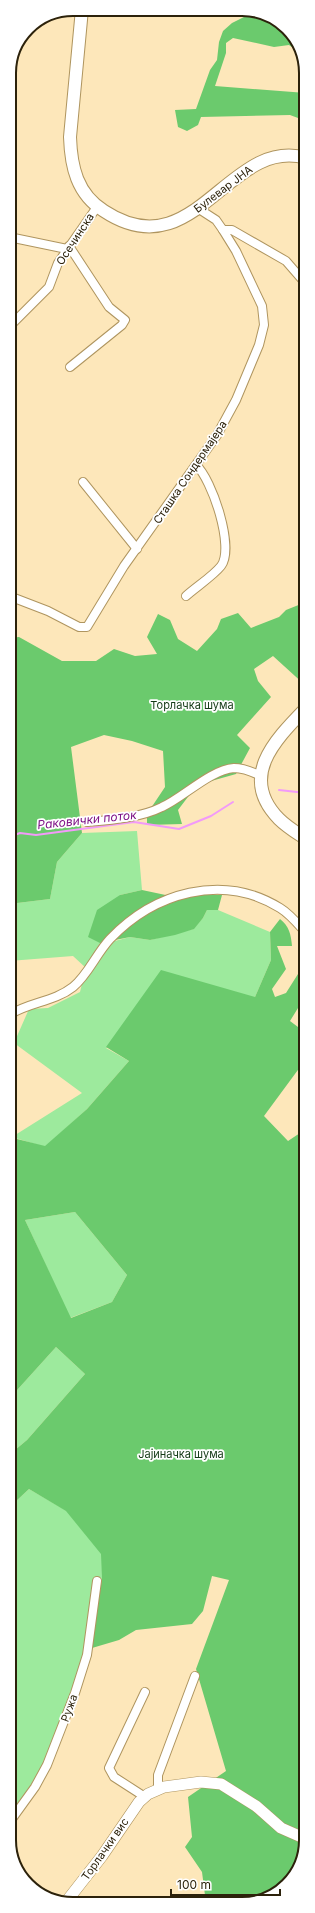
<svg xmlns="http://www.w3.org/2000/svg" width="315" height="1913" font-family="Inter,sans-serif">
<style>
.green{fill:#9dea9d}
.forest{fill:#6bca6d;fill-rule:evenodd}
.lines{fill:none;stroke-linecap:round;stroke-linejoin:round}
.stream{stroke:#f29af9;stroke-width:2}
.minor-casing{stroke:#af955f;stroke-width:10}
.tertiary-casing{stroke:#af955f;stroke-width:12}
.secondary-casing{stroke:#af955f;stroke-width:14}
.minor{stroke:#fff;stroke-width:8}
.tertiary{stroke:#fff;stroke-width:11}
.secondary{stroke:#fff;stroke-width:12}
.labels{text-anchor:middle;stroke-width:3.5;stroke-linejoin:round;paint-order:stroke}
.street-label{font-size:11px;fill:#2c220b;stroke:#fff}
.park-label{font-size:11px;fill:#143a16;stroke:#fff}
.water-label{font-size:12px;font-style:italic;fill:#7d1086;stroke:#fff}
.rim{fill:none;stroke:#2c220b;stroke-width:2}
</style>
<rect width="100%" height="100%" fill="#fde7ba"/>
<g class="green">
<polygon points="137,831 142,890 120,895 111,942 130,937 150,940 193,929 203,918 207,910 218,910 270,932 271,960 255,997 106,1048 129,1061 87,1109 45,1147 12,1137 82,1093 14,1043 29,1009 48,1008 80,992 86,968 73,956 9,961 9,904 50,899 57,862 82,833"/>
<polygon points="75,1212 127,1275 112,1302 70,1318 25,1220"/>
<polygon points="56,1347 85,1374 27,1440 9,1455 9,1399"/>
<polygon points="29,1489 67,1511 102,1554 102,1578 99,1604 87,1655 35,1787 9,1819 9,1498 15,1502"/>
</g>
<g class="forest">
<polygon points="248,11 259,11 290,31 299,52 289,45 274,47 233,38 226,43 226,53 215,86 306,93 306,121 290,115 201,117 198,125 187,131 178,127 175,110 196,109 210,70 217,60 219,42 223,31 232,23 244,17"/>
<polygon points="306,602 306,686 273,656 254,669 258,681 271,697 237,735 250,748 236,774 197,785 178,810 182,824 147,825 147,814 165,787 163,751 132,741 104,735 71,747 82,833 57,862 50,899 9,904 9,693 13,693 17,685 14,658 9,657 9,638 19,637 62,661 96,661 114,649 135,656 157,654 147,637 158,614 170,620 178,639 197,651 217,629 221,619 238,613 251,628 279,617 286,610"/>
<polygon points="142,890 175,897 192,894 222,895 218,910 207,910 203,918 194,929 175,935 150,940 130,937 100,943 88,937 97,910 120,895"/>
<path d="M280,919C289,926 291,934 292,946H277L286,969L272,989L275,997L286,993L298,974L306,976V995L290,1021L306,1033V1059L264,1116L288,1141L306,1129V1841L288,1885L247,1904L206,1903L202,1872L185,1847L192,1837L188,1797L226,1771L196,1669L229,1580L212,1576L203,1611L192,1624L136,1630L119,1640L92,1648L102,1578L101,1554L66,1511L29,1489L14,1503L9,1498V1455L27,1440L85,1374L56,1347L9,1399V1137L45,1146L87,1109L129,1061L106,1047L161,970L255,997L271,960L270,932ZM75,1212L127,1275L112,1302L71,1318L25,1220Z"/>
</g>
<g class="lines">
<g class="stream">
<polyline points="279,790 306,793"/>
<polyline points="9,837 20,833 36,835 134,822 179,829 211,816 233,802"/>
</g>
<g class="minor-casing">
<g id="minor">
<polyline points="199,209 216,220 223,230 232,230 286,261 306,284"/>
<polyline points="9,237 67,249"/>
<polyline points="69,246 109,307 125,320 122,325 70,367"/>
<polyline points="9,327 49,287 58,263 97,207"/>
<polyline points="83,482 137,549"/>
<polyline points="9,596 48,611 79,627 87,627 124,566 217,435 236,400 259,345 264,325 262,306 236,251 223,230"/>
<path d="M186,596C196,587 213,576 221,566C235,548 212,479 196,465"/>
<path d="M87,822C111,820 140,818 162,807C184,797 210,770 234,768C244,768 253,772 261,776"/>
<path d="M9,1015C29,1002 54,1002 73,987C88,975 96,954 110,939C154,893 222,872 280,908C290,914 298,924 306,933"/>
<polyline points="158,1789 158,1775 195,1676"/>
<polyline points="145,1797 114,1777 109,1768 145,1692"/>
<polyline points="9,1823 35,1787 47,1765 75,1693 87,1655 97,1581"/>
</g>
</g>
<g class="tertiary-casing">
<polyline id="tertiary" points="66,1902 102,1856 139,1802 148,1794 164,1787 201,1782 221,1784 256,1806 281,1828 306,1839"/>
</g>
<g class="secondary-casing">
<g id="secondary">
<path d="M82,9L70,137C71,167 77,194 104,211C195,271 228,136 306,158"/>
<path d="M306,708C275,740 238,777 279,819C287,827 297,833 306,839"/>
</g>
</g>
<use href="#minor" class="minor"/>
<use href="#tertiary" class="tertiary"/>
<use href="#secondary" class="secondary"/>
</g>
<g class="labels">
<g class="street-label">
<text transform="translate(223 189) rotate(-37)" y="4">Булевар ЈНА</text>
<text transform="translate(75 239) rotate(-57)" y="4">Осечинска</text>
<text transform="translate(190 472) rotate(-56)" y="4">Сташка Сондермајера</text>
<text transform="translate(69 1708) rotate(-70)" y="4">Ружа</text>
<text transform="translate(105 1849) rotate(-55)" y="4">Торлачки вис</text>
</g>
<g class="park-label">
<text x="192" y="709">Торлачка шума</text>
<text x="181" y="1458">Јајиначка шума</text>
</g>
<g class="water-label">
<text transform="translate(87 820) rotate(-6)" y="4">Раковички поток</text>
</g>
</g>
<path d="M0 0H315V1913H0ZM73 16H242A57 57 0 0 1 299 73V1840A57 57 0 0 1 242 1897H73A57 57 0 0 1 16 1840V73A57 57 0 0 1 73 16Z" fill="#fff" fill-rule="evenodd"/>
<path class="rim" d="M73 16H242A57 57 0 0 1 299 73V1840A57 57 0 0 1 242 1897H73A57 57 0 0 1 16 1840V73A57 57 0 0 1 73 16Z"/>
<path d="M171 1889v6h109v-6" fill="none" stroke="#2c220b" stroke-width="2"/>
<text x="177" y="1889" font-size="12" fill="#2c220b" stroke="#ffffff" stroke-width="3" paint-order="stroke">100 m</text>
</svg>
